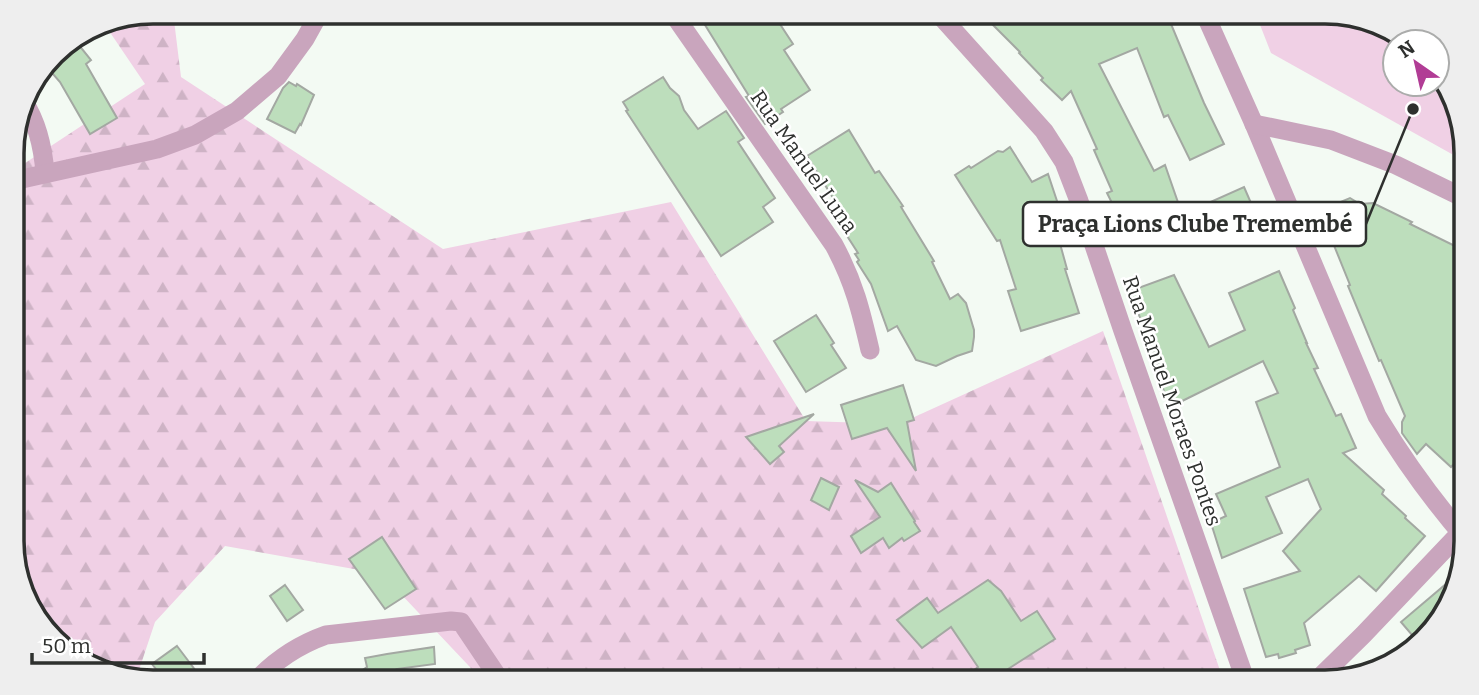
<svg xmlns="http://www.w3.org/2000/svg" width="1479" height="695" font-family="Bitter,serif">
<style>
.forest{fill:url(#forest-firs)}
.park{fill:#f0d0e5}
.building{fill:#bddebc;stroke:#a3a8a2;stroke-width:2}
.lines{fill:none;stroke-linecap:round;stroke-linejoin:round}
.minor{stroke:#c9a5bd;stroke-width:19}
.labels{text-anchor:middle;stroke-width:5;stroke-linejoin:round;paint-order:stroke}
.street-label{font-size:21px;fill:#2e302e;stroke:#fff}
.rim{fill:none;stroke:#2e302e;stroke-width:3.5}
.leader{fill:none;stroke:#2e302e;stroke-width:2.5}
.callout-dot{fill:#2e302e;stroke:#fff;stroke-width:2.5}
.callout{fill:#fff;stroke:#2e302e;stroke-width:2.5}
.callout-label{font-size:23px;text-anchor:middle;font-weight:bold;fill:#2e302e}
</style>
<defs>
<pattern id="forest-firs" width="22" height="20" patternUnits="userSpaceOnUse" patternTransform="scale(1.75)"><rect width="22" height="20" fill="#f0d0e5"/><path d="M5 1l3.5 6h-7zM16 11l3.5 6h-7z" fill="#ceb3c5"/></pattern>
</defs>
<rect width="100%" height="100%" fill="#f3faf3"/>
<polygon class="forest" points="154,12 173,12 181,77 443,249 671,202 806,421 899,424 1103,331 1224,682 485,683 382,574 225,546 155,622 136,679 99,672 41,627 14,560 13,171 145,84 103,22"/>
<polygon class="park" points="1255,12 1325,12 1380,23 1404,42 1395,42 1395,84 1437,84 1437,67 1465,135 1466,162 1271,53"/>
<g class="building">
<polygon points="697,12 772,12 793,44 784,50 810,90 781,109 783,112 765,124 746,97 749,96"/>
<polygon points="980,12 1166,12 1204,103 1224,144 1190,160 1168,115 1164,117 1137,48 1099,64 1154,171 1165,165 1182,214 1128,235 1107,193 1112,191 1094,150 1097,149 1071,91 1062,100 1041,80 1043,78 1019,53 1020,52"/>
<polygon points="74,39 91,60 86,64 117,118 90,134 60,82 46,66 60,48"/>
<polygon points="663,77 670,88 679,96 684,110 698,129 726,111 744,138 738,142 775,198 763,207 773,222 721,256 626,111 628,110 623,102"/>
<polygon points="289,82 296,86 297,84 314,95 301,125 300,124 295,133 267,119 283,88"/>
<polygon points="849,130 875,173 879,171 903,206 901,207 934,261 932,262 950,299 958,294 966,303 974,330 974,337 972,351 957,356 936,366 916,360 897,326 888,331 871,284 857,262 859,260 855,254 858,253 831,211 838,206 807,156"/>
<polygon points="1010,147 1032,182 1048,174 1063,219 1054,222 1067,269 1065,269 1079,313 1021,331 1008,291 1016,289 1000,240 997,241 955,175 969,166 971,168 998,151 1003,152"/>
<polygon points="1244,187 1261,226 1223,242 1206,204"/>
<polygon points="1350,198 1360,204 1373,203 1412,222 1410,224 1455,246 1454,248 1466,254 1466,434 1458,443 1466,451 1451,467 1426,444 1417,454 1402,433 1402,422 1405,416 1381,360 1379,361 1348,286 1350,285 1329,233 1332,232 1329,227 1332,226 1326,211 1334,208 1333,205"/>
<polygon points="1279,271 1295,308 1293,310 1307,343 1306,343 1318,368 1314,369 1336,416 1341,414 1356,448 1343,453 1384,490 1382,494 1406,516 1405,518 1425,536 1376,591 1359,576 1304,623 1310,645 1295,650 1296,653 1279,658 1278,654 1266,657 1244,589 1300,571 1283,551 1321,509 1308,479 1266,497 1282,533 1222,558 1211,523 1226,516 1216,494 1280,467 1256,402 1278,393 1263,361 1170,407 1161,383 1163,382 1157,364 1158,363 1145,331 1130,291 1174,275 1209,347 1245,330 1229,293"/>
<polygon points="816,315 834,343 831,345 846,368 806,392 774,341"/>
<polygon points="903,385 914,420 907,422 916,471 887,428 852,439 841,405"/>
<polygon points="814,414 779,446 784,452 770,464 746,437"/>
<polygon points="821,478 839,487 829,510 811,500"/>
<polygon points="855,480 878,492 891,483 915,521 914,522 920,531 904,541 902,538 889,548 883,538 861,553 851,536 880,517"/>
<polygon points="382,537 416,589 385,609 349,559"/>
<polygon points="988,580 1001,591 1021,621 1037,611 1055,639 986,683 958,683 978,667 951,627 922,648 897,620 927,598 938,613"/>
<polygon points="1446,584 1456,596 1418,642 1401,622"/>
<polygon points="285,585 303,610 287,621 270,596"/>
<polygon points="177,646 205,683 167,683 152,664"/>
<polygon points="434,647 435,664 397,669 406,683 343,683 367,667 365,658 387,654"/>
</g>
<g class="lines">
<g class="minor">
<path d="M672,12L834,245C854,282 861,311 870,350"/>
<polyline points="937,12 1044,131 1064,162 1079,201 1123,331 1246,682"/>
<path d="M1204,12L1254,124L1377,416C1403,459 1434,502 1467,540"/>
<path d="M24,102C38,124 43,147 45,173"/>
<polyline points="1254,124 1331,140 1396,165 1466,199"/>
<polyline points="13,181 157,149 195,135 237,111 278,76 305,39 320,12"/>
<polyline points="1315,682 1363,635 1460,533"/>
<path d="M254,683C274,661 298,645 326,635L451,621L461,622L502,683"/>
</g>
</g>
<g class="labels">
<g class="street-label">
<text transform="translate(804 162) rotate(55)" y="7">Rua Manuel Luna</text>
<text transform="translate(1172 401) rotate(71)" y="7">Rua Manuel Moraes Pontes</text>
</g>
</g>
<path d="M0 0H1479V695H0ZM153 24H1325A129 129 0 0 1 1454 153V541A129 129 0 0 1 1325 670H153A129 129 0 0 1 24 541V153A129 129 0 0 1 153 24Z" fill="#eee" fill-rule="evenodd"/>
<path class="rim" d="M153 24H1325A129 129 0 0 1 1454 153V541A129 129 0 0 1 1325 670H153A129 129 0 0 1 24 541V153A129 129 0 0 1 153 24Z"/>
<path class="leader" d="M1413 109L1366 224"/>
<circle class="callout-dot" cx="1413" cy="109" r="7"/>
<rect class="callout" x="1023" y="202" width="343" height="44" rx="7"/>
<g class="callout-label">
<text x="1195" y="232">Praça Lions Clube Tremembé</text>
</g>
<g transform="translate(1416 63) rotate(326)"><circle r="33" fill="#ffffff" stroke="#abacab" stroke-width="2"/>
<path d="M0-5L12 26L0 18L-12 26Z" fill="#b13c95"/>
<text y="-10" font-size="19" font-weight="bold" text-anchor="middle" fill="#2e302e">N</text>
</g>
<path d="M32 653v10h172v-10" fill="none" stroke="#2e302e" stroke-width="3.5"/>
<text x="42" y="653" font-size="21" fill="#2e302e" stroke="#ffffff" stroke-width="5" paint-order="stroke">50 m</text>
</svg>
